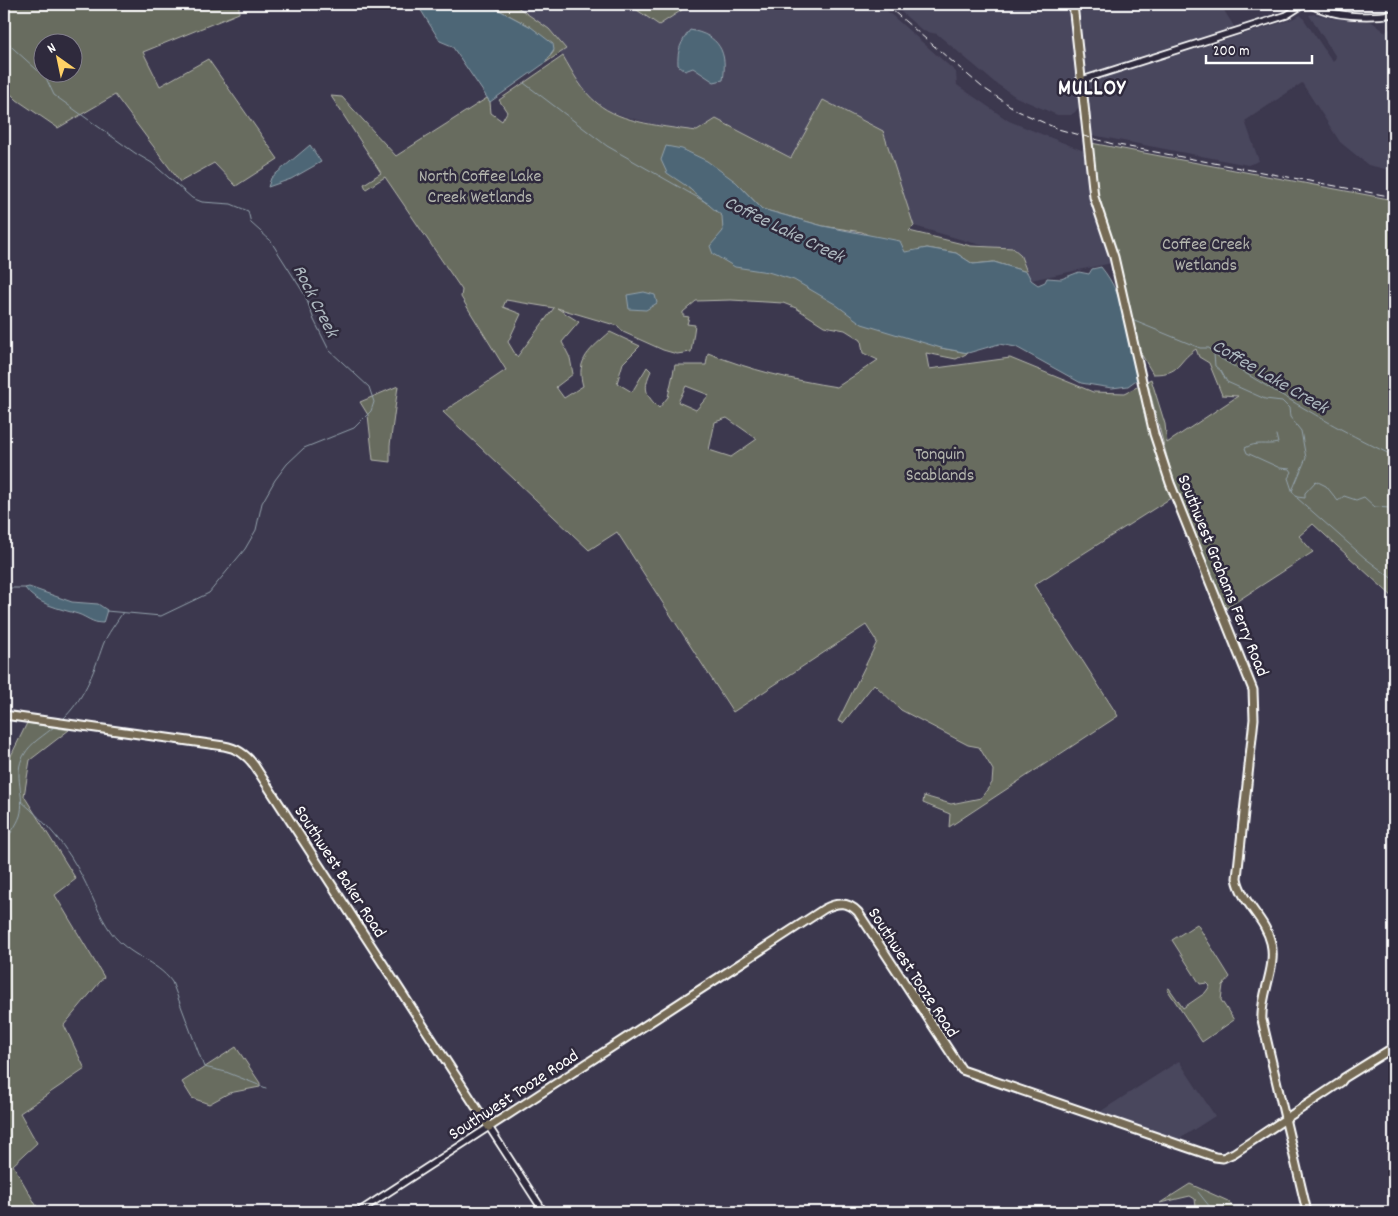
<svg xmlns="http://www.w3.org/2000/svg" width="1398" height="1216" font-family="Dekko,sans-serif">
<style>
.built{fill:#49465d}
.green{fill:#686c5e;stroke:#b4b6ae;fill-rule:evenodd}
.water{fill:#4d6676;stroke:#94a3ad}
.lines{fill:none;stroke-linecap:round;stroke-linejoin:round}
.stream{stroke:#94a3ad;stroke-width:1}
.minor-casing{stroke:#fff;stroke-width:9}
.major-casing{stroke:#fff;stroke-width:11}
.minor{stroke:#2f2a3d;stroke-width:5.5}
.major{stroke:#756b55;stroke-width:7}
.rail{stroke:#fff;stroke-width:1;stroke-dasharray:8 4;stroke-linecap:butt}
.labels{text-anchor:middle;stroke-width:5;stroke-linejoin:round;paint-order:stroke}
.park-label{font-size:18px;fill:#b4b6ae;stroke:#2f2a3d}
.street-label{font-size:18px;fill:#fff;stroke:#2f2a3d}
.water-label{font-size:19px;font-style:italic;fill:#afbac1;stroke:#2f2a3d}
.district-label{font-size:22px;font-weight:bold;letter-spacing:1px;fill:#fff;stroke:#2f2a3d}
</style>
<rect width="100%" height="100%" fill="#3c384e"/>
<filter id="ink" filterUnits="userSpaceOnUse"><feTurbulence type="fractalNoise" baseFrequency=".02" numOctaves="2"/><feDisplacementMap in="SourceGraphic" scale="10" xChannelSelector="R" yChannelSelector="G"/><feConvolveMatrix kernelMatrix="1 2 1 2 8 2 1 2 1" color-interpolation-filters="sRGB"/></filter>
<g filter="url(#ink)">
<g class="built">
<polygon points="505,4 879,4 956,72 957,85 1009,121 1084,151 1093,209 1112,263 1031,280 1020,254 1013,248 984,246 914,226 883,131 823,101 791,158 716,119 697,131 660,126 613,113 597,104 584,91 549,36"/>
<polygon points="892,4 1069,4 1078,90 1078,108 1075,112 1071,115 1057,115 1016,97 994,82 937,34 923,31"/>
<polygon points="1076,4 1220,4 1235,28 1091,73 1087,73 1084,67"/>
<polygon points="1315,14 1331,18 1372,22 1385,32 1394,26 1394,171 1368,165 1340,142 1302,83 1245,121 1259,161 1248,165 1092,135 1087,86 1090,81 1287,21 1301,15 1333,62 1336,57 1309,15"/>
<polygon points="1179,1061 1215,1116 1176,1141 1098,1113"/>
</g>
<g class="green">
<path d="M4,4H239V13L143,52L160,86L208,59L278,159L236,186L214,163L180,182L115,95L58,128L17,100L4,87ZM42,42H72V72H42Z"/>
<polygon points="493,4 513,4 549,29 566,49 545,63 554,51 531,27 497,9"/>
<polygon points="628,4 683,4 685,8 659,25"/>
<path d="M563,56C573,73 582,91 597,103C620,123 667,127 697,131L716,119L791,158L823,100L883,131L914,226L909,231L971,246L1013,248L1020,254L1027,272L994,262L973,264L956,253L927,248L905,253L862,232L823,226L762,209L736,182L685,185L707,203L941,348L968,353L956,359L926,353L929,369L1010,358L1093,392L1125,393L1141,385L1174,496L1034,585L1118,716L949,827L950,814L923,803L924,796L951,804L981,798L992,783L993,770L979,747L968,745L901,710L874,684L843,723L838,721L877,642L866,625L733,712L617,532L589,550L443,412L506,370L461,297L462,290L385,177L366,189L364,184L381,173L331,96L342,97L396,156L487,98L490,102L491,113L502,121L507,112L499,100ZM506,300L554,308L517,357L508,342L521,314L503,307ZM731,300L783,303L796,308L824,326L845,330L861,340L863,353L878,360L837,387C792,380 750,370 708,353L706,365H675L668,397L659,408C645,395 643,388 651,371L647,367L632,392L617,383L623,363L640,346L610,332C591,349 575,359 583,386L564,398L556,387L573,374L570,358L562,342L579,322L557,308L618,326L623,332L663,350L677,354L691,352L695,325L687,324L689,317L683,316V312L696,301ZM686,386L709,395L696,410L678,402ZM727,418L757,439L731,457L709,450L715,422Z"/>
<path d="M1091,143L1394,200V598L1313,524L1299,536L1313,552L1225,609L1171,472L1147,381L1151,379L1165,424L1167,443L1238,396L1222,395L1209,363L1199,357L1196,349C1175,363 1182,374 1153,374L1140,352L1114,246L1098,200Z"/>
<polygon points="398,386 390,445 390,462 373,460 368,415 360,402"/>
<polygon points="27,723 69,730 30,760 24,796 76,879 55,895 104,977 64,1025 85,1069 20,1113 37,1143 13,1165 40,1212 4,1212 4,770"/>
<polygon points="1197,924 1230,977 1223,985 1221,1000 1234,1020 1202,1042 1167,989 1169,988 1183,1008 1205,993 1210,986 1207,983 1200,984 1172,940"/>
<polygon points="236,1047 260,1083 260,1087 229,1093 209,1104 192,1098 182,1082"/>
<polygon points="1190,1184 1228,1201 1237,1212 1204,1212 1196,1207 1195,1199 1190,1196 1160,1203"/>
</g>
<g class="water">
<polygon points="417,4 493,4 497,9 531,27 553,44 554,50 545,63 490,102 452,46 440,41"/>
<path d="M690,30C719,35 728,52 723,80L714,82L693,68L685,71L678,65C677,50 681,42 690,30Z"/>
<polygon points="310,145 321,162 291,179 268,187 271,178"/>
<path d="M666,146L682,149L707,161L736,182L762,209L823,226L900,241L905,252L927,248L956,253L973,264L994,262L1027,272L1031,280L1038,285L1045,282L1047,278L1061,279L1079,272L1089,274L1092,269L1101,267C1126,297 1130,341 1139,378L1128,386L1112,388L1099,386L1081,383L1016,347L999,344L968,353L941,348L862,324L835,304L794,280L768,272L735,267L713,254L710,246L723,231L722,216L685,185L667,173L661,160Z"/>
<polygon points="644,292 655,295 657,303 646,310 629,309 627,295"/>
<path d="M29,587L72,602L98,604L107,610L103,623C92,623 87,617 78,614C61,609 35,604 25,588Z"/>
</g>
<g class="lines">
<g class="stream">
<polyline points="4,40 46,78 54,95 135,153 152,163 192,198 202,202 231,204 248,211 251,223 270,240 305,295 314,320 329,350 369,387 374,402 371,411 354,428 304,448 287,464 275,480 262,503 256,530 245,549 209,593 161,616 106,611"/>
<polyline points="524,83 607,146 709,204"/>
<path d="M1132,320L1200,348H1209C1217,358 1229,363 1240,370C1290,400 1340,431 1394,456"/>
<polyline points="1214,354 1215,366 1221,371 1227,382 1265,399 1282,401 1289,408 1290,417 1301,431 1306,458 1292,491 1297,497 1305,498 1305,493 1316,481 1326,486 1338,501 1344,496 1356,500 1364,497 1375,507 1390,508 1394,505"/>
<path d="M1276,435L1278,443C1266,446 1257,441 1245,448L1247,453L1280,468L1290,469L1292,472L1288,478L1292,490"/>
<polyline points="1297,498 1365,558 1394,580"/>
<polyline points="4,588 25,588"/>
<path d="M62,720C84,699 93,674 103,645C107,634 117,622 123,612"/>
<path d="M21,801C47,823 67,847 83,878C92,895 99,915 111,932C129,957 156,960 172,982L204,1067L226,1072L266,1088"/>
<path d="M4,843C9,835 17,825 20,816C26,796 12,774 24,755C31,742 44,736 55,726"/>
<polyline points="1198,1192 1214,1212"/>
</g>
<g class="minor-casing">
<g id="minor">
<path d="M1309,4C1333,17 1368,18 1394,14"/>
<polyline points="1082,80 1287,15 1304,4"/>
<polyline points="358,1212 489,1127 544,1212"/>
</g>
</g>
<g class="major-casing">
<g id="major">
<path d="M1073,4L1094,197L1114,257L1154,434L1170,483L1253,690L1254,719L1237,878C1241,902 1266,919 1271,943C1277,968 1260,994 1262,1020L1307,1212"/>
<path d="M4,715L224,746C237,748 246,754 254,765L489,1127L824,909C837,902 848,901 858,912L962,1070L1215,1157L1223,1158L1234,1153L1341,1082L1344,1078L1394,1047"/>
</g>
</g>
<use href="#minor" class="minor"/>
<use href="#major" class="major"/>
<polyline class="rail" points="885,4 982,87 1018,111 1058,129 1113,144 1394,197"/>
</g>
</g>
<g class="labels">
<g class="park-label">
<text x="480" y="181">North Coffee Lake<tspan x="480" dy="21">Creek Wetlands</tspan></text>
<text x="1206" y="249">Coffee Creek<tspan x="1206" dy="21">Wetlands</tspan></text>
<text x="940" y="459">Tonquin<tspan x="940" dy="21">Scablands</tspan></text>
</g>
<g class="street-label">
<text transform="translate(1224 575) rotate(68)" y="6">Southwest Grahams Ferry Road</text>
<text transform="translate(341 871) rotate(57)" y="6">Southwest Baker Road</text>
<text transform="translate(914 972) rotate(57)" y="6">Southwest Tooze Road</text>
<text transform="translate(513 1094) rotate(-33)" y="6">Southwest Tooze Road</text>
</g>
<g class="water-label">
<text transform="translate(785 228) rotate(26)" y="7">Coffee Lake Creek</text>
<text transform="translate(317 300) rotate(63)" y="7">Rock Creek</text>
<text transform="translate(1271 375) rotate(30)" y="7">Coffee Lake Creek</text>
</g>
<g class="district-label">
<text x="1092" y="94">MULLOY</text>
</g>
</g>
<rect width="1398" height="1216" fill="none" stroke="#2f2a3d" stroke-width="20"/>
<rect x="10" y="10" width="1378" height="1196" fill="none" stroke="#fff" stroke-width="2" filter="url(#ink)"/>
<g transform="translate(58 58) rotate(327)"><circle r="24" fill="#2f2a3d" stroke="#827f8b"/>
<path d="M0-4L9 19L0 12L-9 19Z" fill="#ffd166"/>
<text y="-8" font-size="14" font-weight="bold" text-anchor="middle" fill="#ffffff">N</text>
</g>
<path d="M1206 55v8h106v-8" fill="none" stroke="#ffffff" stroke-width="2.5"/>
<text x="1213" y="55" font-size="15" fill="#ffffff" stroke="#2f2a3d" stroke-width="4" paint-order="stroke">200 m</text>
</svg>
